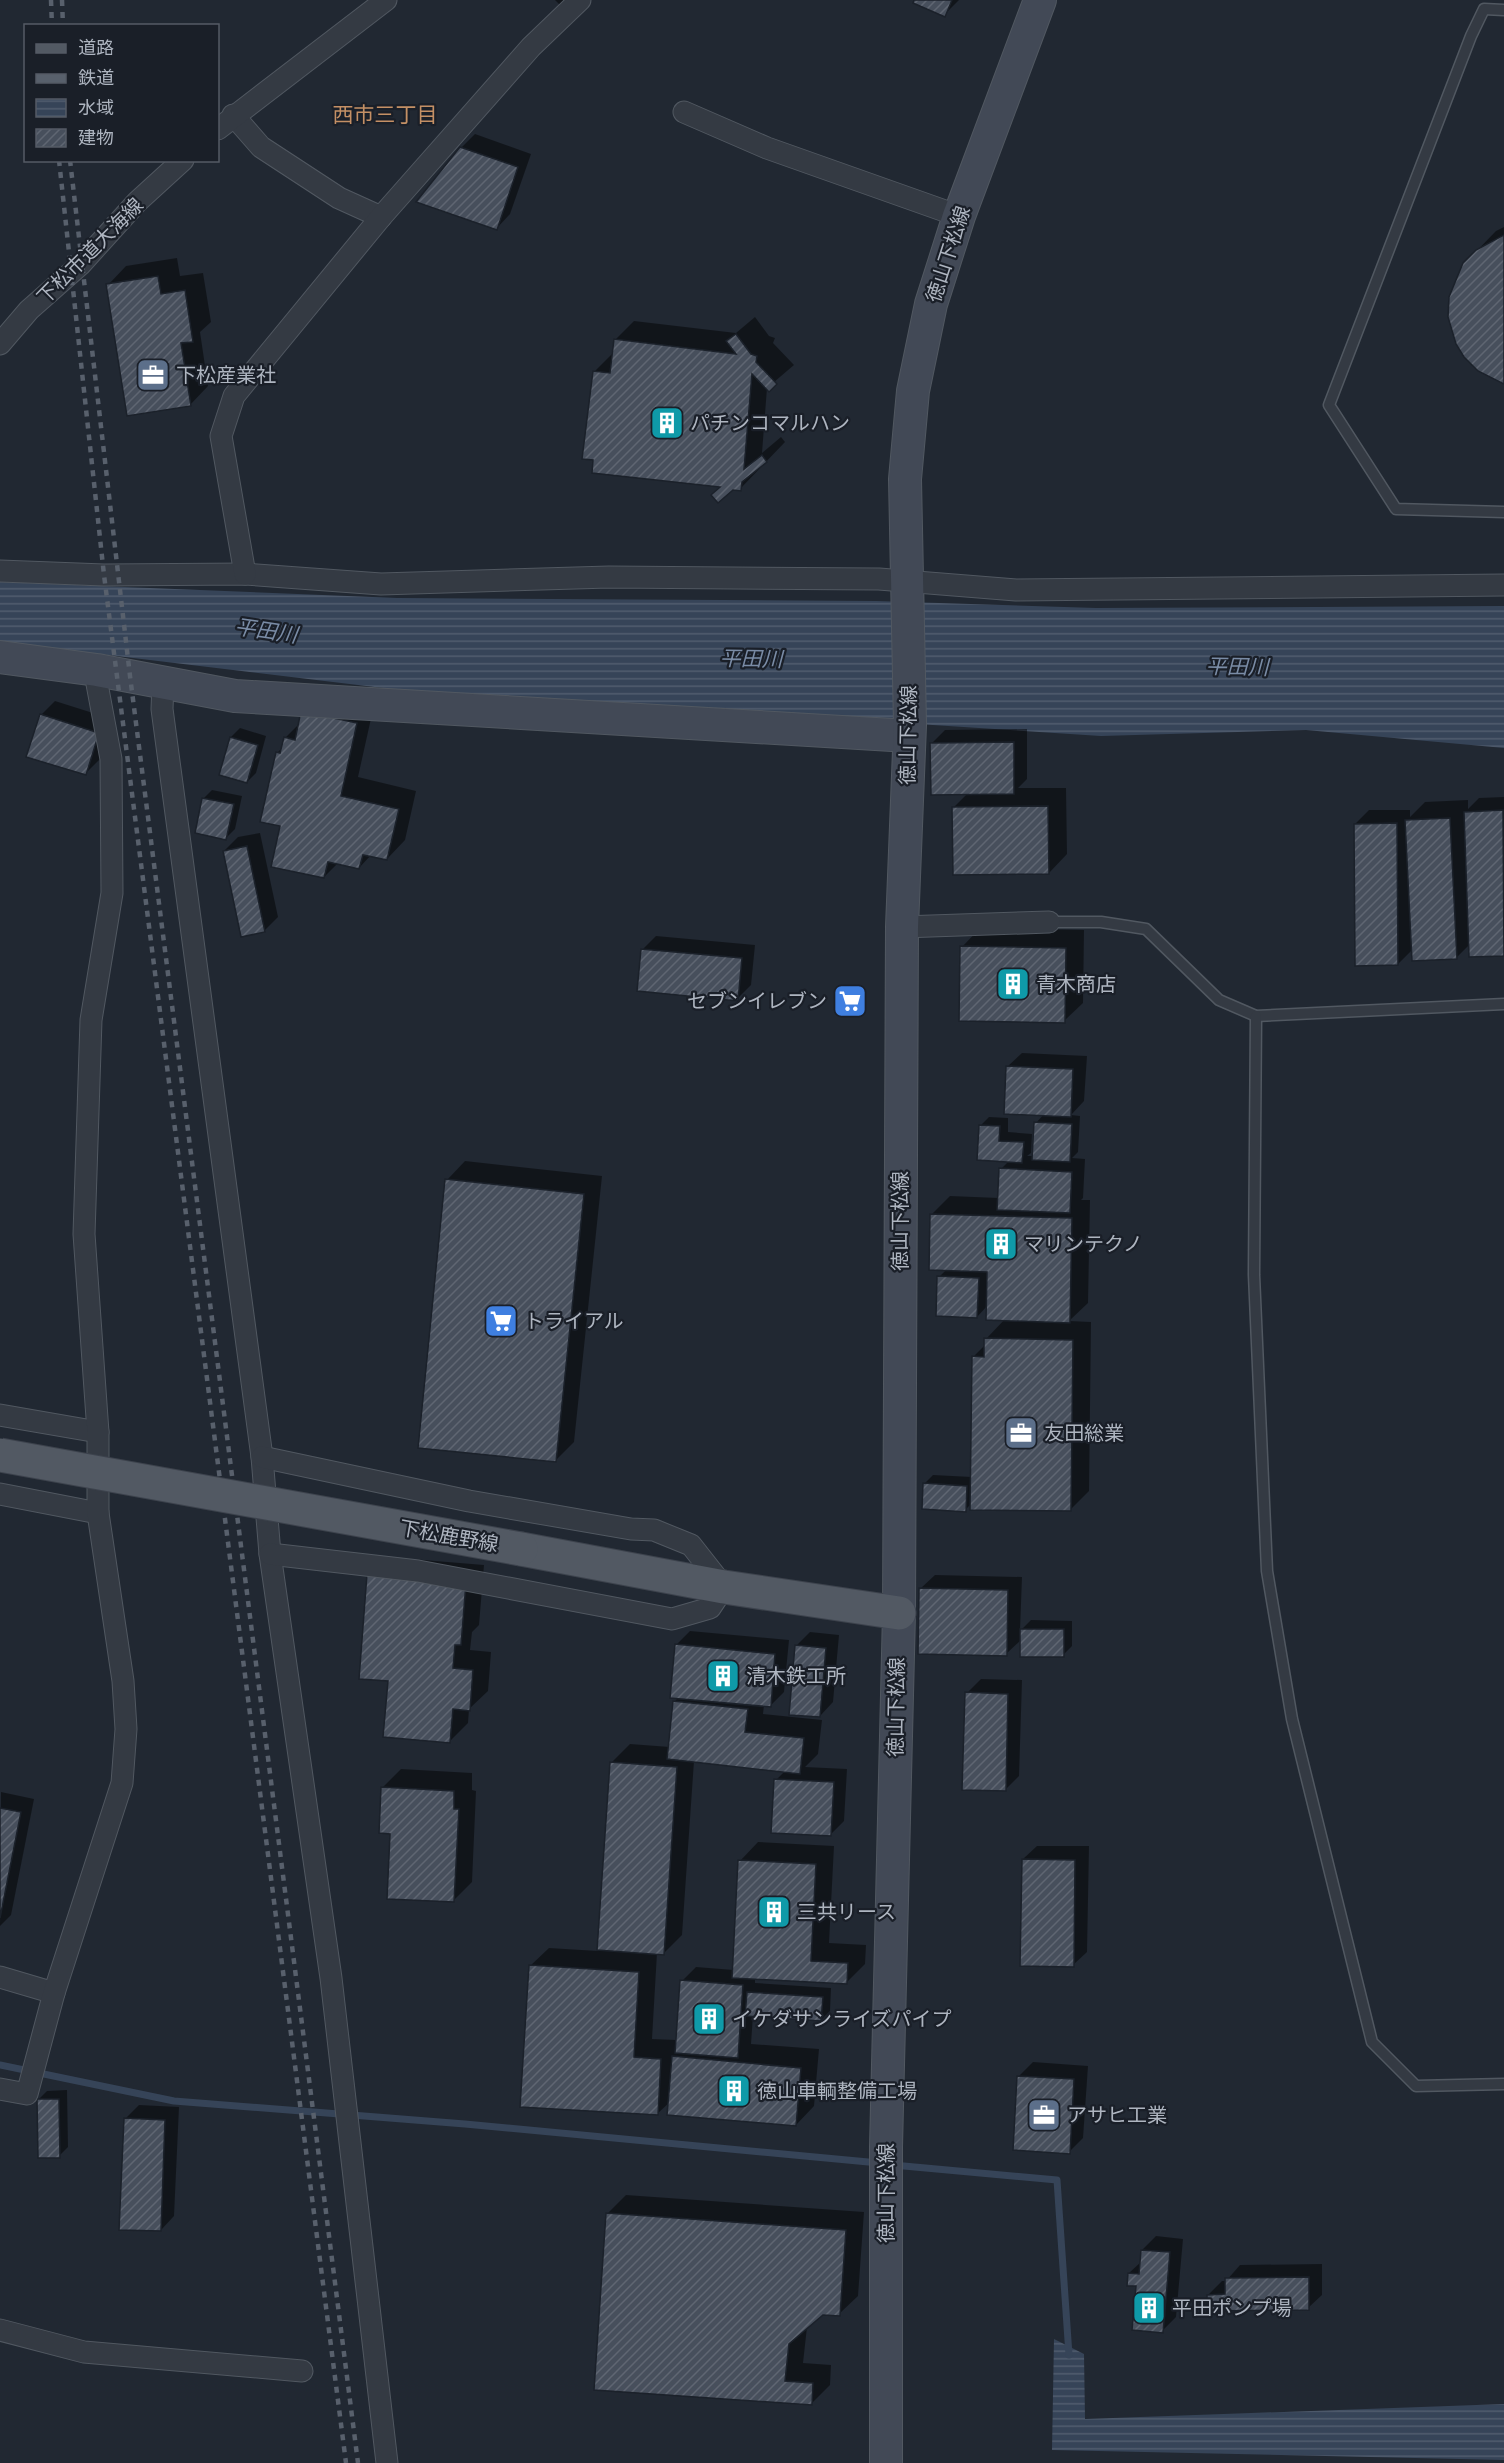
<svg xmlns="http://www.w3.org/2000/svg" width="1504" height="2463" font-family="'IBM Plex Sans','Noto Sans JP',sans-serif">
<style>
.water{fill:url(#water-rules)}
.shadow{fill:#0007}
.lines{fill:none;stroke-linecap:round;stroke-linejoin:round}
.stream{stroke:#364458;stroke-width:7}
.building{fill:url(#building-hatch);stroke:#1b212a;stroke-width:1.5}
.lane-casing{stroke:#515861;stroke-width:13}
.street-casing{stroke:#515861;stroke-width:23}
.secondary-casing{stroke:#515861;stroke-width:34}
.primary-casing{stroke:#3d434d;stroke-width:35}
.lane{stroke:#343a43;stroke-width:10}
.street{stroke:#343a43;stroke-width:21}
.secondary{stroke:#424956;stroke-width:32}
.primary{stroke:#525963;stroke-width:33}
.rail{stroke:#58606c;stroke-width:4.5;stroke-dasharray:6 6;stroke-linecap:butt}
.primary-bridge-casing{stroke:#3d434d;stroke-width:35;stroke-linecap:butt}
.primary-bridge{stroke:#525963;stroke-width:33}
.labels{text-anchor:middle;stroke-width:4.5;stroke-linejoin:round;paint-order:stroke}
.street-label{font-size:20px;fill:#aeb5c0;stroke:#1a1f28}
.poi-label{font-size:20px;fill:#aeb5c0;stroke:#1a1f28;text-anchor:start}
.neighbourhood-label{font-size:21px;fill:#c49065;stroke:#1a1f28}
.water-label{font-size:21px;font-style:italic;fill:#7a8ca6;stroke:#1a1f28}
</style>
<defs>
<pattern id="water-rules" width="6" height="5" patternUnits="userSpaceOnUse" patternTransform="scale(1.5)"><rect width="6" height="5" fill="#364458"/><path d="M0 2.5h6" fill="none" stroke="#515d6e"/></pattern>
<pattern id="building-hatch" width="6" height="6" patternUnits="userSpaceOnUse" patternTransform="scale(1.5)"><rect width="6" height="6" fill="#474f5c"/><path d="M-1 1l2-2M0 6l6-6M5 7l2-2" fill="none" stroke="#5f6672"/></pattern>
</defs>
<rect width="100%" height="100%" fill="#212832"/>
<g class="water">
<polygon points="0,582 397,598 876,601 1096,608 1504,606 1504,748 1306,730 1101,736 408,691 0,642"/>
<polygon points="1054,2339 1084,2354 1085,2419 1504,2404 1504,2460 1052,2450"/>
</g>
<g class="shadow">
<polygon points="555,0 566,0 560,5"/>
<polygon points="916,0 959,0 944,15"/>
<polygon points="475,134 531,154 510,214 497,228 461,148"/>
<polygon points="1504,227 1504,382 1464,264 1496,231"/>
<polygon points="177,258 180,276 203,273 211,322 200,332 208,386 190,405 108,285 126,266"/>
<polygon points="755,317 769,336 775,338 773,343 794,365 767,388 762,453 781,437 785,442 740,489 723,486 594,372 613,353 615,340 634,321 736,333"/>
<polygon points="55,701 112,719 99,760 85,774 41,715"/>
<polygon points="374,705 358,777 416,791 405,840 387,859 371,855 359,868 338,863 324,877 281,825 277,753 284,746 285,738 300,723"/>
<polygon points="240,728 266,736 256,773 247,782 231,737"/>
<polygon points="1027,729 1027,779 1018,788 1066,788 1067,854 1049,873 954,807 968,793 931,744 945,730"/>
<polygon points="212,790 242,796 235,829 226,838 203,799"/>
<polygon points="1504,797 1504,954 1471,956 1470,944 1456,958 1413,949 1398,964 1355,824 1369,810 1410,810 1410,817 1425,802 1468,800 1468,809 1479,798"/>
<polygon points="260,833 278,917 264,931 224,851 238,837"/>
<polygon points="980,928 1084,930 1083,1003 1064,1021 962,947"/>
<polygon points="656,936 755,945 751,985 737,999 642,950"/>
<polygon points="1022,1053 1087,1056 1084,1101 1071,1115 1080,1116 1078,1152 1072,1158 1085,1159 1083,1198 1081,1200 1090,1200 1088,1303 1069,1321 1091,1322 1089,1491 1070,1510 971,1504 965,1510 924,1484 933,1475 972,1477 973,1357 985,1345 986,1339 1005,1319 988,1305 977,1317 939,1277 947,1269 931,1215 950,1196 999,1198 1001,1169 1009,1161 980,1126 989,1117 1008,1118 1008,1132 1032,1134 1031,1153 1027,1156 1034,1156 1036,1123 1044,1114 1008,1066"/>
<polygon points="465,1161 602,1176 574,1442 555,1461 447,1180"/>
<polygon points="387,1557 484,1565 479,1625 472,1632 470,1650 491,1652 488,1691 469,1709 468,1723 449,1742 389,1680 369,1575"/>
<polygon points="935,1575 1022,1577 1020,1631 1031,1620 1072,1621 1072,1646 1063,1655 1022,1639 1006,1654 921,1588"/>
<polygon points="690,1631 789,1640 784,1692 770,1706 764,1705 763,1714 822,1720 818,1754 805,1767 847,1769 844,1821 830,1835 776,1780 785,1771 694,1761 682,1935 664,1953 657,1953 652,2039 677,2040 682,1981 696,1967 734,1970 740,1861 758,1842 834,1846 829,1943 866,1945 865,1964 846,1983 755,1978 755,1983 831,1988 830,2011 821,2020 753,2015 751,2044 819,2049 814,2106 796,2125 670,2102 657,2114 530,1966 549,1948 598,1951 611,1763 630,1744 670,1747 674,1702 679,1697 676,1645"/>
<polygon points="810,1632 839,1635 833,1702 820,1716 796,1646"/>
<polygon points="981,1679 1022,1680 1019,1776 1005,1790 967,1693"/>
<polygon points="401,1769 472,1773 472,1790 476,1791 472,1882 453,1901 391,1832 382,1788"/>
<polygon points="1,1792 34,1799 11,1915 0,1926"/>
<polygon points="1037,1846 1089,1846 1087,1952 1073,1965 1023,1859"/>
<polygon points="1033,2062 1088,2066 1083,2138 1069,2152 1019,2076"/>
<polygon points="67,2090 68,2147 59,2156 38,2100 47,2091"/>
<polygon points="139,2105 179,2107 174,2216 161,2230 125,2119"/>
<polygon points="626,2195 864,2212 858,2296 839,2314 822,2313 807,2327 803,2363 831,2365 830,2385 811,2404 595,2388 607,2214"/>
<polygon points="1156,2236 1183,2239 1176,2317 1162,2331 1129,2273 1142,2261 1142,2250"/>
<polygon points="1322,2264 1322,2295 1308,2308 1208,2295 1222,2281 1226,2281 1240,2265"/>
</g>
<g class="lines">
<g class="stream">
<polyline points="0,2065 174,2101 465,2124 879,2163"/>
<polyline points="893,2165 1057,2180 1069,2355"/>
</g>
</g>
<g class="building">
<polygon points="914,0 952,0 945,17 913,3"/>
<polygon points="460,147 518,167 497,230 416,202"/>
<polygon points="1504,235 1504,384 1478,371 1464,357 1456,344 1448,317 1449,297 1463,263 1476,250"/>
<polygon points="158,276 161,294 185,290 193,342 181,343 191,406 127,416 106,284"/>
<polygon points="736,334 751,354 757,356 756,362 777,384 769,392 752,374 744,469 762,455 767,462 742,482 741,491 733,490 718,503 711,495 720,487 592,473 593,460 582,459 593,371 610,373 614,339 736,354 726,341"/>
<polygon points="301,711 357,723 341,796 399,809 387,860 363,855 359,869 328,862 324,878 271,867 280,826 260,822 276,752 280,753 284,737 295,740"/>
<polygon points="40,714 99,733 86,775 26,757"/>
<polygon points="230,737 258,745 247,783 219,775"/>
<polygon points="1014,742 1014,794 931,795 930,743"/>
<polygon points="202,798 234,804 226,840 195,833"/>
<polygon points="1048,806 1049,874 953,875 952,807"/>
<polygon points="1503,810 1504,956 1469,957 1464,812"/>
<polygon points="1450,818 1457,959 1412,961 1405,820"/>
<polygon points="1397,823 1398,965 1355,966 1354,824"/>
<polygon points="247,846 265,932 241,937 223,851"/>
<polygon points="960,946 1066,948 1065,1023 959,1021"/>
<polygon points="641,949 742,958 738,1001 637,991"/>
<polygon points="1006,1066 1073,1069 1071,1117 1004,1114"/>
<polygon points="1034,1122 1072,1124 1070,1162 1032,1160"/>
<polygon points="979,1125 1000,1126 999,1141 1024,1142 1022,1163 977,1160"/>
<polygon points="999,1168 1072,1172 1070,1213 997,1210"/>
<polygon points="445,1179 584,1194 556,1462 418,1448"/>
<polygon points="930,1214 1072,1218 1070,1323 986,1320 987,1272 929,1270"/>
<polygon points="937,1276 979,1278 977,1318 936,1316"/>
<polygon points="984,1338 1073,1340 1071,1511 970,1510 972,1356 984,1357"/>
<polygon points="923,1483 967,1486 966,1512 922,1509"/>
<polygon points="367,1574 466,1583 461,1645 455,1645 453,1668 473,1670 470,1711 453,1709 450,1743 383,1737 388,1681 359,1679"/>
<polygon points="919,1588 1008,1590 1007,1656 918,1654"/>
<rect x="1020" y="1629" width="44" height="28"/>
<polygon points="675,1644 775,1654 771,1707 670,1698"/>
<polygon points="795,1645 826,1648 820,1717 789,1715"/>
<polygon points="965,1692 1008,1694 1006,1791 962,1790"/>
<polygon points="673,1701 748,1709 745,1732 804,1738 800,1774 667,1759"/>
<polygon points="610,1762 677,1767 664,1955 597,1950"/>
<polygon points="774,1779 834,1782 831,1836 771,1833"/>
<polygon points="381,1787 454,1791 454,1809 459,1809 454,1902 387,1899 390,1834 379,1833"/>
<polygon points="0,1808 21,1812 0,1918"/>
<polygon points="1022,1859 1075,1860 1074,1967 1020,1966"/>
<polygon points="738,1860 816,1864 811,1961 848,1963 847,1984 732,1978"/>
<polygon points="529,1965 639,1972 634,2057 661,2059 658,2115 520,2107"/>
<polygon points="680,1980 743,1985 738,2058 675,2053"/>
<polygon points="747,1992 823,1997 821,2021 745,2016"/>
<polygon points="672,2056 801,2068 796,2126 667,2115"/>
<polygon points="1017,2076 1074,2079 1070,2154 1013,2150"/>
<polygon points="37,2099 59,2099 60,2158 38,2158"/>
<polygon points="124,2118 165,2120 161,2231 119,2230"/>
<polygon points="606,2213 846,2230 840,2316 823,2315 789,2344 785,2381 813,2383 812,2405 594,2390"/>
<polygon points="1141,2250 1170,2252 1163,2333 1132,2330 1136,2286 1127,2286 1128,2273 1139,2274"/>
<polygon points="1309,2277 1309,2310 1207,2311 1207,2295 1225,2294 1225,2278"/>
</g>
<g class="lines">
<g class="lane-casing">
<g id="lane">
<polyline points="1504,10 1484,9 1471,36 1329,405 1396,509 1504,512"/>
<polyline points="1049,922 1101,922 1146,929 1219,1000 1256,1016 1504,1004"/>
<polyline points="1256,1016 1254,1275 1267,1571 1292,1719 1372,2042 1416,2086 1504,2084"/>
</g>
</g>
<g class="street-casing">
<g id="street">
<polyline points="684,112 767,148 959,216"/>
<polyline points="233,115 261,147 339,198 381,217"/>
<polyline points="218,129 386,0"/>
<polyline points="0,344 29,310 80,265 137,202 183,160"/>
<polyline points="0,571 104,575 245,574 381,584 609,577 879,579 1016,590 1504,585"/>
<polyline points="245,574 221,436 234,396 381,217 531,47 580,0"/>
<polyline points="163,684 162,709 262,1457 270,1554 331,1978 387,2463"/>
<polyline points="902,927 1049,922"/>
<polyline points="0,1415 98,1432"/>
<polyline points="262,1457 469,1501 631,1529 654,1530 691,1545 724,1587 710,1608 672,1619 418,1571 270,1554"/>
<polyline points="0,1494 98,1513"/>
<polyline points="0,1977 54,1993"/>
<polyline points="0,2089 27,2094 54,1993 122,1783 126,1729 123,1681 98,1513 98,1432 84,1234 91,1020 112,893 111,759 97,684 97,670"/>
<polyline points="0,2330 84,2352 302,2371"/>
</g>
</g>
<g class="secondary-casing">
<g id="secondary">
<polyline points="0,657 97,670 235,696 909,736"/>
<polyline points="886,2463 886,2147 899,1613 902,927 910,725 905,479 913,391 931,304 959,216 1040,0"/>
</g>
</g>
<g class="primary-casing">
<polyline id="primary" points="521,1549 724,1587 899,1613"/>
</g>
<use href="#lane" class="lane"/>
<use href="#street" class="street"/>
<use href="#secondary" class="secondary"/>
<use href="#primary" class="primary"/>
<g class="rail">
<polyline points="51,0 52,26"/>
<polyline points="62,0 63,26"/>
<polyline points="59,160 104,575 346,2463"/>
<polyline points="70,160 130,676 358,2463"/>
</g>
<g class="primary-bridge-casing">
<polyline id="primary-bridge" points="0,1455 521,1549"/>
</g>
<use href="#primary-bridge" class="primary-bridge"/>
</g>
<defs>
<g id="office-square" transform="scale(1.725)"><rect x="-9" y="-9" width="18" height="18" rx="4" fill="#5c6f8a" stroke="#1a1f28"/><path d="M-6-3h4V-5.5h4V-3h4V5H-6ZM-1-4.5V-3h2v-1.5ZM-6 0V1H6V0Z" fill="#fff"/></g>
<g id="building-square" transform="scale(1.725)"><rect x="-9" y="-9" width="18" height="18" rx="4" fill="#0f9aa8" stroke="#1a1f28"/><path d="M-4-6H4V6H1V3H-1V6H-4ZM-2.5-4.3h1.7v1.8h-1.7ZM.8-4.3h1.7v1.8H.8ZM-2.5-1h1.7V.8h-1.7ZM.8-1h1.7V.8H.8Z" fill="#fff"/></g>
<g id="supermarket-square" transform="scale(1.725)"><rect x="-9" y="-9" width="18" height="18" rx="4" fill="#3f7fe0" stroke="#1a1f28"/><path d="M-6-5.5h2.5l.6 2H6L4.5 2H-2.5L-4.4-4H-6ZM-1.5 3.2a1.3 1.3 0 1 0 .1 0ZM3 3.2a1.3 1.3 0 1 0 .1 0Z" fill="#fff"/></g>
</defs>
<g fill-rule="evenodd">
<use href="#office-square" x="153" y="375"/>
<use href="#building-square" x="667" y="423"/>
<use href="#building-square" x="1013" y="984"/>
<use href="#supermarket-square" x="850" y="1001"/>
<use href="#building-square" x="1001" y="1244"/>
<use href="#supermarket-square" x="501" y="1321"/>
<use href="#office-square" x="1021" y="1433"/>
<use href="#building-square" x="723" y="1676"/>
<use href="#building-square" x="774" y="1912"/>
<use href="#building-square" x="709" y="2019"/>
<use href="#building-square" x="734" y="2091"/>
<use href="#office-square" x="1044" y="2115"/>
<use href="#building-square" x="1149" y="2308"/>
</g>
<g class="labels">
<g class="street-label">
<text transform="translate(90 251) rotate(-45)" y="7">下松市道大海線</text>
<text transform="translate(948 254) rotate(-72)" y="7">徳山下松線</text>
<text transform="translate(908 735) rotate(-89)" y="7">徳山下松線</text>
<text transform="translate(900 1221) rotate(-90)" y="7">徳山下松線</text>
<text transform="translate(449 1536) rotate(10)" y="7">下松鹿野線</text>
<text transform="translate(896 1707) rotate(-89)" y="7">徳山下松線</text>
<text transform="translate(886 2193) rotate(-90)" y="7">徳山下松線</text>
</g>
<g class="poi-label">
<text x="176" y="382">下松産業社</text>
<text x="690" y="430">パチンコマルハン</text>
<text x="1036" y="991">青木商店</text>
<text x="827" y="1008" text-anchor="end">セブンイレブン</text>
<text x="1024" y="1251">マリンテクノ</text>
<text x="524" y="1328">トライアル</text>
<text x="1044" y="1440">友田総業</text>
<text x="746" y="1683">清木鉄工所</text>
<text x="797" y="1919">三共リース</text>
<text x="732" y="2026">イケダサンライズパイプ</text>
<text x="757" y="2098">徳山車輌整備工場</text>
<text x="1067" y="2122">アサヒ工業</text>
<text x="1172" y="2315">平田ポンプ場</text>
</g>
<g class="neighbourhood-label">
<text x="385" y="122">西市三丁目</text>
</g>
<g class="water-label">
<text transform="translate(266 631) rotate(8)" y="7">平田川</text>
<text transform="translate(751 659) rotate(1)" y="7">平田川</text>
<text transform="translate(1237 667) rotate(1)" y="7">平田川</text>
</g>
</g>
<rect x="24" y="24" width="195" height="138" fill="#1a1f28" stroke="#555b65" stroke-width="1.5"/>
<rect x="36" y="44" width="30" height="9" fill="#525963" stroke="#555b65" stroke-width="1.5"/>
<text x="78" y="54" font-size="18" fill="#aeb5c0">道路</text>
<rect x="36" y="74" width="30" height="9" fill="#58606c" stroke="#555b65" stroke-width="1.5"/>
<text x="78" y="84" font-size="18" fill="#aeb5c0">鉄道</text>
<rect x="36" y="99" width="30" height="18" fill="url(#water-rules)" stroke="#555b65" stroke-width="1.5"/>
<text x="78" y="114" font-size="18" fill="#aeb5c0">水域</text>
<rect x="36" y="129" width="30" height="18" fill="url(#building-hatch)" stroke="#555b65" stroke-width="1.5"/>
<text x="78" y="144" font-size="18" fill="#aeb5c0">建物</text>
</svg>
